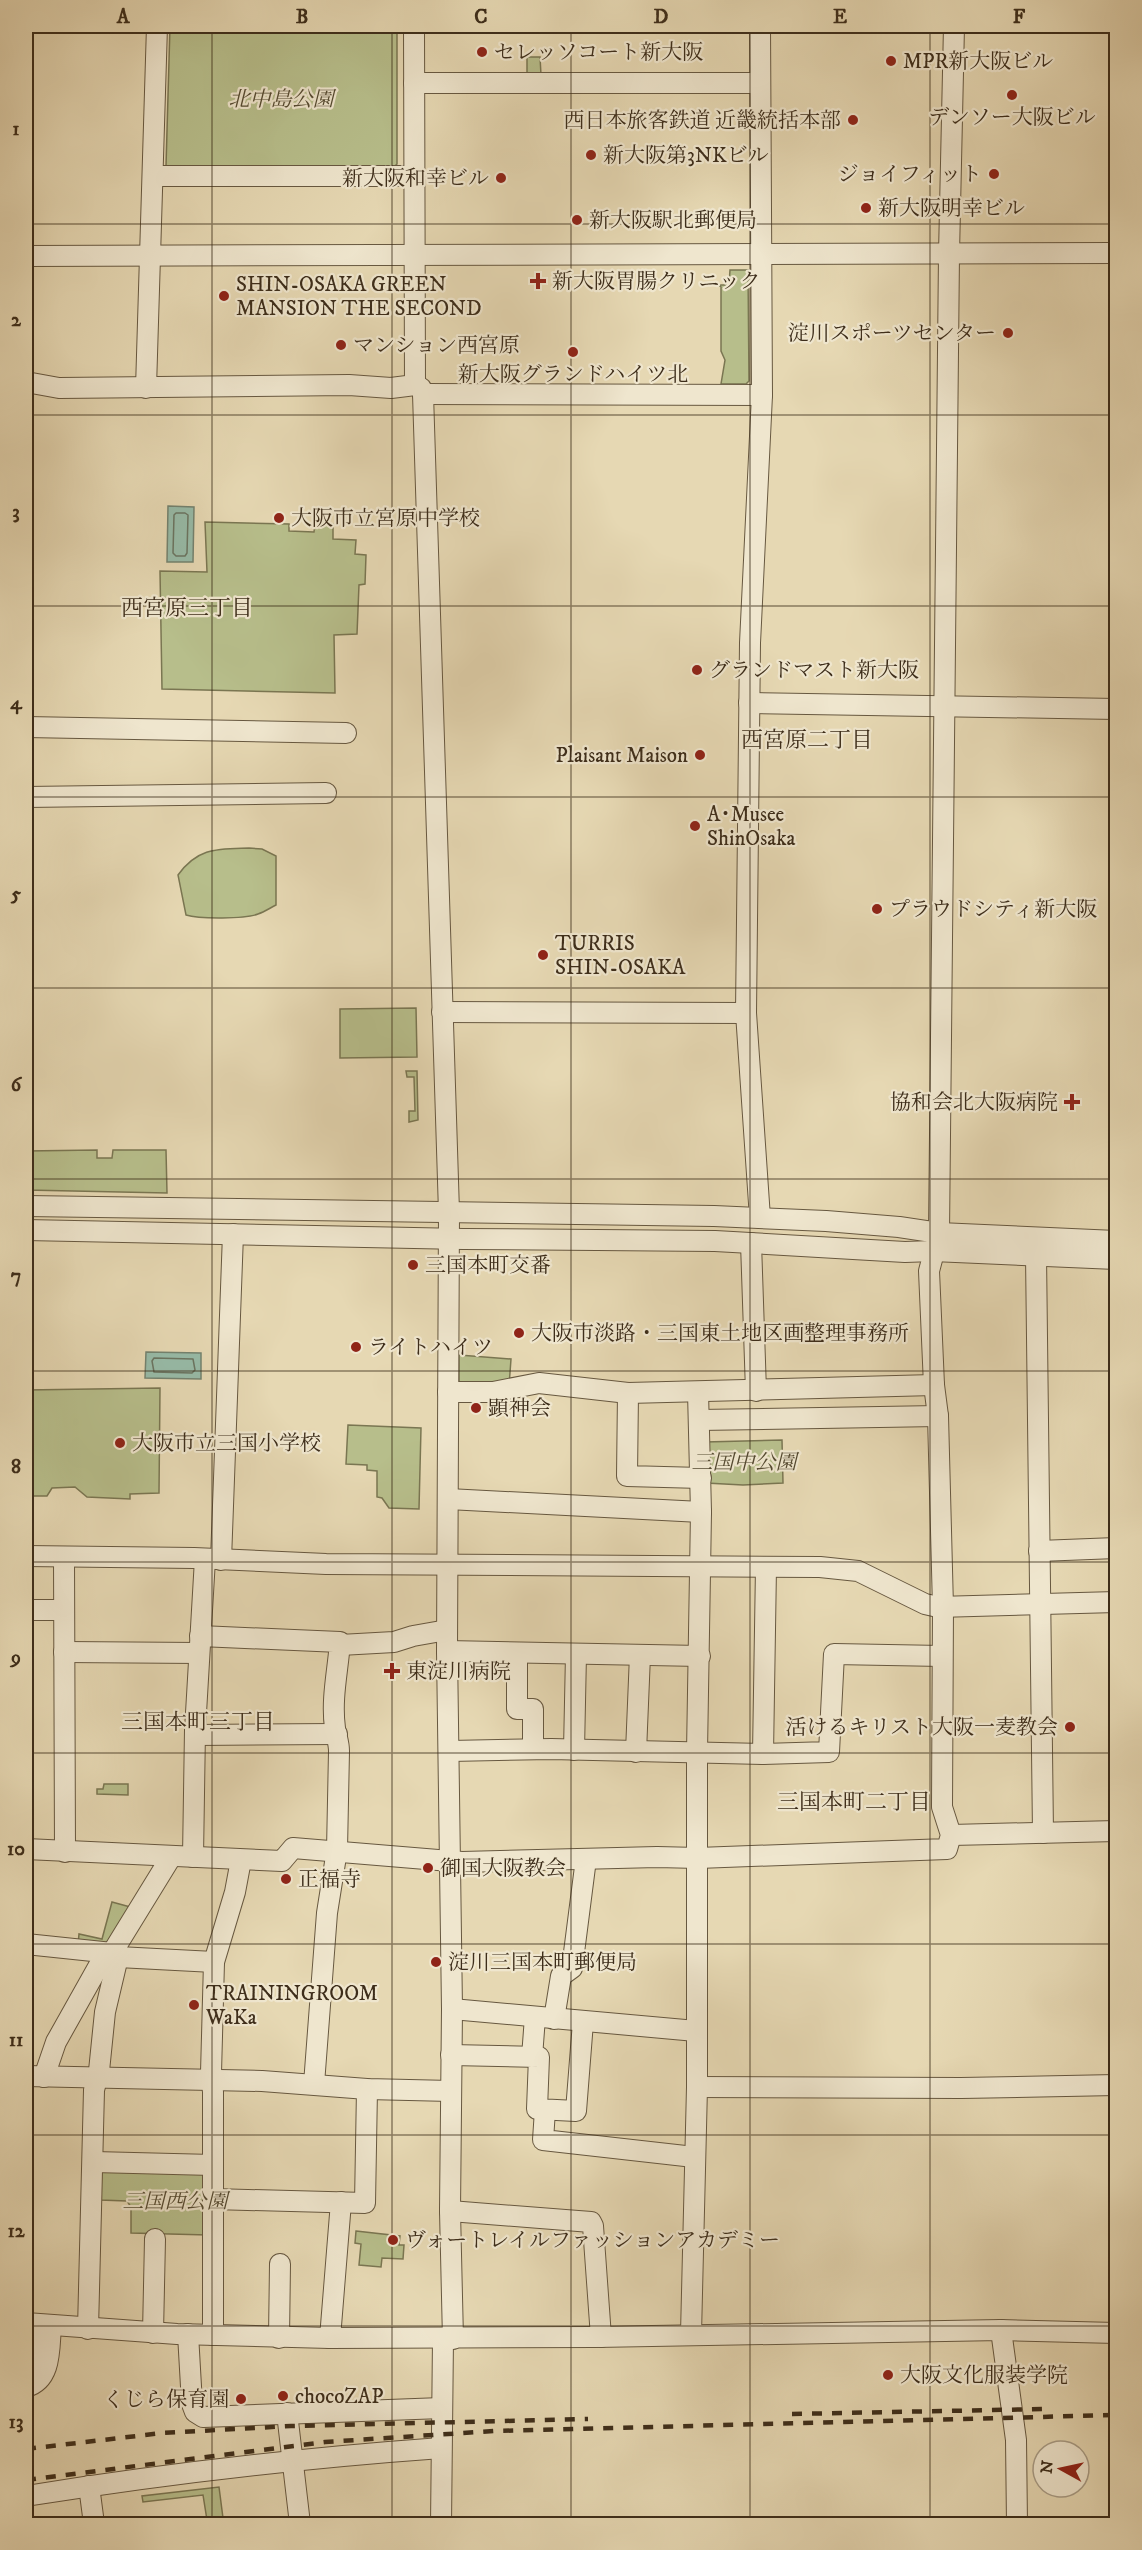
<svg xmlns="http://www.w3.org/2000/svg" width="1142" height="2550" font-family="'IM FELL DW Pica','Noto Serif JP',serif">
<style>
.green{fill:#b7be8b;stroke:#7a7652;stroke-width:1.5}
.water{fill:#97bba8;stroke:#73826f;stroke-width:1.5}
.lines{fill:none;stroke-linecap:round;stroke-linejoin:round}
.shore{stroke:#6a7461;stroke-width:1.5}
.minor-casing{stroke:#675840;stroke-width:22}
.minor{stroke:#efe6ce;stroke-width:20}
.rail{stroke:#3d2d1a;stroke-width:4.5;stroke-dasharray:10 10;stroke-linecap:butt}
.grid{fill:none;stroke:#3d2d1a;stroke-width:1.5;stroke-opacity:0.55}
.poi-dot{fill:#8f2418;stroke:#efe6ce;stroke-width:2}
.labels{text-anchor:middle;stroke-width:4.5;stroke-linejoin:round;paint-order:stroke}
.poi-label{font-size:21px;fill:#3d2d1a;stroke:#efe6ce;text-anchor:start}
.park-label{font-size:21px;font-style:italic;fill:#554a31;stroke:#efe6ce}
.neighbourhood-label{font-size:22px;fill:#3d2d1a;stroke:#efe6ce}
.neatline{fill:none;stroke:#3d2d1a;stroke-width:2}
.grid-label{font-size:20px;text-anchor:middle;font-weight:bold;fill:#3d2d1a}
</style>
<rect width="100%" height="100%" fill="#e6d8b3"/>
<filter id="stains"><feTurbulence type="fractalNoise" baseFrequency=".00333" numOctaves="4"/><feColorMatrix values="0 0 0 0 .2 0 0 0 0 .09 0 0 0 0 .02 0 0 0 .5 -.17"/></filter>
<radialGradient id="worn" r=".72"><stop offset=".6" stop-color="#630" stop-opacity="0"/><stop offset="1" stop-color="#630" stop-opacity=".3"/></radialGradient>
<g class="green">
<polygon points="170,26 397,26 397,164 390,171 171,172 166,166"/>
<polygon points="527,57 540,57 541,75 527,75"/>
<polygon points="730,270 748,270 749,381 746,384 721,384 725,360 721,351 721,287 718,285 729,285"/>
<polygon points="205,522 289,524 289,531 314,532 315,524 333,524 333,539 356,540 355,554 366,555 365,584 359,585 357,634 334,635 335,693 162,689 160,571 207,572"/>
<path d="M249,848L262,849L276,856V905C270,908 264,912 258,914C246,919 199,919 186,915L178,875C198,847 218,849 249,848Z"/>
<polygon points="416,1008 417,1057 340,1058 340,1009"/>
<polygon points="406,1071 417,1071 418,1120 409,1122 409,1111 415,1111 414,1077 407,1077"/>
<polygon points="97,1150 97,1158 112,1158 113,1150 166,1150 167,1193 26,1190 26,1151"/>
<polygon points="459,1355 511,1359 509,1386 459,1389"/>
<polygon points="160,1388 159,1493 130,1494 130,1499 87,1497 75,1487 52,1488 47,1496 26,1496 26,1390"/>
<polygon points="348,1425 421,1428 419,1509 389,1508 382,1498 377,1497 377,1471 367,1470 367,1465 346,1464"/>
<polygon points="782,1440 783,1483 743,1485 706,1483 705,1442"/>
<polygon points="104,1784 128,1784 128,1795 97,1794 97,1789 103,1789"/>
<polygon points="112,1902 134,1908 112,1945 78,1945 79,1934 102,1939"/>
<polygon points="101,2166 209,2169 208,2235 131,2233 131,2207 127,2201 100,2200"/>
<polygon points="356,2231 400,2236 399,2245 404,2245 403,2259 382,2258 381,2267 359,2265 361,2244 355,2243"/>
<polygon points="219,2487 223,2518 207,2520 203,2495 143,2502 142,2496"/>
</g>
<g class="water">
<polygon points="168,506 194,507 193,562 167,562"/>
<polygon points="146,1352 201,1353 201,1379 145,1378"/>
</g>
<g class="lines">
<g class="shore">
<polygon points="176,513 185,513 188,515 187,553 185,556 176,556 173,553 174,515"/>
<polygon points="154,1358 193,1359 195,1370 192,1373 154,1372 152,1361"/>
</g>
<g class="minor-casing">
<g id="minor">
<polyline points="414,26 415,385 421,388 423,394 449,1212 447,1651 452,2009 450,2211 453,2339"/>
<polyline points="414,83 760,83"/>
<polyline points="153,176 414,176"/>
<polyline points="26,256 1116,253"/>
<polyline points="26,382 59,388 349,385 391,388 415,385"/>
<polyline points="146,388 157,26"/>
<polyline points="423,394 762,395"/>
<polyline points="749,703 1116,709"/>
<polyline points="26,727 346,733"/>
<polyline points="26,797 326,793"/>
<polyline points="442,1012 746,1013 750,643 762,395 760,26"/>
<polyline points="746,1013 760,1218"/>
<polyline points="26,1206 714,1216 826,1221 899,1227 939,1233 1116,1241"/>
<polyline points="26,1230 463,1239 715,1241 905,1252 933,1251 1116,1259"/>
<polyline points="751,1243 756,1391"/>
<polyline points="1036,1255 1043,1833"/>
<polyline points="448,1392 493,1392 539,1383 628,1393 934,1385"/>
<polyline points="628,1393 627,1476 701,1478"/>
<polyline points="699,1420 938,1416"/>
<polyline points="448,1499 701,1512"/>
<polyline points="1039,1551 1116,1548"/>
<polyline points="26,1556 194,1558 326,1564 820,1567 858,1571 925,1604 938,1607 1116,1602"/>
<polyline points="64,1557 65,1852"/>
<polyline points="221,1560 233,1234"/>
<polyline points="26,1610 64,1610"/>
<path d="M200,1636L340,1642C338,1670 331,1699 335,1728C336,1736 339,1742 339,1751L337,1850L327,1913L314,2084"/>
<polyline points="340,1645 394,1642 413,1636 447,1630"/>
<polyline points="447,1651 700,1656"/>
<polyline points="64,1652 199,1653"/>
<polyline points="517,1653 517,1709 533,1709 533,1749"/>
<polyline points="195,1735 337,1734"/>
<polyline points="574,1750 576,1654"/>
<polyline points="450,1751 551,1749 763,1754 829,1752 834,1654 942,1656"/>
<polyline points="636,1752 640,1655"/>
<polyline points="763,1754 766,1567"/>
<polyline points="951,1835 1116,1831"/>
<polyline points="26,1849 282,1861 293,1848 462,1862 657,1857 698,1858 947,1849 951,1835 942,1807 943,1607 938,1416 934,1385 929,1271 939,1233 949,254 954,26"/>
<polyline points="193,1857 195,1730 205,1559"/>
<polyline points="26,1944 112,1953 118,1957 214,1962"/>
<polyline points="112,1953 171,1857"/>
<polyline points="452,2009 696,2031"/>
<polyline points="554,2019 561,1976 572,1968 586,1859"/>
<polyline points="451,2055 539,2057 537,2109 576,2111 583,2022"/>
<polyline points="532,2057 535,2017"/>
<polyline points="26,2076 262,2081 367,2089 451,2091"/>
<polyline points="44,2077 56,2042 106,1953"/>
<polyline points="697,2087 961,2088 1116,2085"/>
<polyline points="545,2110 543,2140 694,2157"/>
<polyline points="94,2162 213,2165"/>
<polyline points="213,2199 365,2203 367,2089"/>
<polyline points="450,2211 591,2222 593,2226 601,2337"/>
<polyline points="26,2323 177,2334 330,2338 596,2337 1001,2330 1116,2333"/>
<polyline points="88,2329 94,2090 99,2071 105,2012 118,1957"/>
<polyline points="1001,2330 1016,2440 1017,2524"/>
<polyline points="153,2333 155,2239"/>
<polyline points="188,2334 192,2404 195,2412 203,2417 442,2408"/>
<polyline points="691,2334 697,2087 697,1752 701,1512 698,1392"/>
<polyline points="213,2335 213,2092 211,2073 214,1962 235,1892 241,1860"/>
<polyline points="279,2338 280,2264"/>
<polyline points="330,2338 341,2202"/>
<polyline points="26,2369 33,2360 36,2333"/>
<path d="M26,2387C52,2380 49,2348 51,2326"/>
<polyline points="287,2413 300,2524"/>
<polyline points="89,2486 94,2524"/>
<path d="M26,2496C163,2474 302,2458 441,2448"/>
<polyline points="441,2524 443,2339"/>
</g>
</g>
<use href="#minor" class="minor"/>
<g class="rail">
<polyline points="792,2414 1044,2409"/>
<polyline points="26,2449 162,2433 291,2426 588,2419"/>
<polyline points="26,2480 325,2442 494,2431 1116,2415"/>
</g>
</g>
<path class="grid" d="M212,26V2524M392,26V2524M571,26V2524M750,26V2524M930,26V2524M26,224H1116M26,415H1116M26,606H1116M26,797H1116M26,988H1116M26,1179H1116M26,1371H1116M26,1562H1116M26,1753H1116M26,1944H1116M26,2135H1116M26,2326H1116"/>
<g class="poi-dot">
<circle cx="482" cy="52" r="6"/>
<circle cx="891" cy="61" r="6"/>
<circle cx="1012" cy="95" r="6"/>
<circle cx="853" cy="120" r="6"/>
<circle cx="591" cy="155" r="6"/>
<circle cx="994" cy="174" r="6"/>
<circle cx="501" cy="178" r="6"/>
<circle cx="866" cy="208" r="6"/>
<circle cx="577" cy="220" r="6"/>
<path d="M535 272h6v6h6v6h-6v6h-6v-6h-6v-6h6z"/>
<circle cx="224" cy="296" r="6"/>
<circle cx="1008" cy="333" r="6"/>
<circle cx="341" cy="345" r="6"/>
<circle cx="573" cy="352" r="6"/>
<circle cx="279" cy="518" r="6"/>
<circle cx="697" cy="670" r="6"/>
<circle cx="700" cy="755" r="6"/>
<circle cx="695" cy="826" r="6"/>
<circle cx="877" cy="909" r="6"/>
<circle cx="543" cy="955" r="6"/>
<path d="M1069 1093h6v6h6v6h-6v6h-6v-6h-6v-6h6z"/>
<circle cx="413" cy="1265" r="6"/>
<circle cx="519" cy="1333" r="6"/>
<circle cx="356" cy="1347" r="6"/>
<circle cx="476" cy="1408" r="6"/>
<circle cx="120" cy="1443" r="6"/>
<path d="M389 1662h6v6h6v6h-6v6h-6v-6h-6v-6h6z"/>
<circle cx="1070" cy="1727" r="6"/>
<circle cx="428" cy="1868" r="6"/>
<circle cx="286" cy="1879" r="6"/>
<circle cx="436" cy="1962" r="6"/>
<circle cx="194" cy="2005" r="6"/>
<circle cx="393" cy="2240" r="6"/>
<circle cx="888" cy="2375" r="6"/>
<circle cx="283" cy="2396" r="6"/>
<circle cx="241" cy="2399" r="6"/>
</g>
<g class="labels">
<g class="poi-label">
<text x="494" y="59">セレッソコート新大阪</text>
<text x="903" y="68">MPR新大阪ビル</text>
<text x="1012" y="124" text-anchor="middle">デンソー大阪ビル</text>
<text x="841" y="127" text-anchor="end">西日本旅客鉄道 近畿統括本部</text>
<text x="603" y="162">新大阪第3NKビル</text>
<text x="982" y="181" text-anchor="end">ジョイフィット</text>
<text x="489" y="185" text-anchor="end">新大阪和幸ビル</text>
<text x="878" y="215">新大阪明幸ビル</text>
<text x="589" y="227">新大阪駅北郵便局</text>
<text x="552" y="288">新大阪胃腸クリニック</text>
<text x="236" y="291">SHIN-OSAKA GREEN<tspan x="236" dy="24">MANSION THE SECOND</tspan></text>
<text x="996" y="340" text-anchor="end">淀川スポーツセンター</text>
<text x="353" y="352">マンション西宮原</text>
<text x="573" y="381" text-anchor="middle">新大阪グランドハイツ北</text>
<text x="291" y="525">大阪市立宮原中学校</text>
<text x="709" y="677">グランドマスト新大阪</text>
<text x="688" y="762" text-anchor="end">Plaisant Maison</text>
<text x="707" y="821">A･Musee<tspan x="707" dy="24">ShinOsaka</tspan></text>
<text x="889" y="916">プラウドシティ新大阪</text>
<text x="555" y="950">TURRIS<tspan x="555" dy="24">SHIN-OSAKA</tspan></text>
<text x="1058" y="1109" text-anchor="end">協和会北大阪病院</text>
<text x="425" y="1272">三国本町交番</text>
<text x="531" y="1340">大阪市淡路・三国東土地区画整理事務所</text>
<text x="368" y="1354">ライトハイツ</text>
<text x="488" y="1415">顕神会</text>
<text x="132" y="1450">大阪市立三国小学校</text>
<text x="406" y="1678">東淀川病院</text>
<text x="1058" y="1734" text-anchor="end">活けるキリスト大阪一麦教会</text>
<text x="440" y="1875">御国大阪教会</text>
<text x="298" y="1886">正福寺</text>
<text x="448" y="1969">淀川三国本町郵便局</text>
<text x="206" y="2000">TRAININGROOM<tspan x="206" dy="24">WaKa</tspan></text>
<text x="405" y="2247">ヴォートレイルファッションアカデミー</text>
<text x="900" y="2382">大阪文化服装学院</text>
<text x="295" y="2403">chocoZAP</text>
<text x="229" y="2406" text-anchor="end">くじら保育園</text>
</g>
<g class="park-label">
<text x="281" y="106">北中島公園</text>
<text x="744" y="1469">三国中公園</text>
<text x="175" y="2208">三国西公園</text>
</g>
<g class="neighbourhood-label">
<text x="187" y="615">西宮原三丁目</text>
<text x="807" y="747">西宮原二丁目</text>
<text x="198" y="1729">三国本町三丁目</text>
<text x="854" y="1809">三国本町二丁目</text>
</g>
</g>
<rect width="1142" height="2550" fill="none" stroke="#e6d8b3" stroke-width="66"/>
<g transform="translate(1061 2469) rotate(278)"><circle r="28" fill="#efe6ce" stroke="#a89c86" stroke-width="1.5"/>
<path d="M0-4.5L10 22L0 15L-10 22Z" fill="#8f2418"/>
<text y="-9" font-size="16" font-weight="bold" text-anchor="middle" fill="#3d2d1a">N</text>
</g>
<rect x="33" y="33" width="1076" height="2484" class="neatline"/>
<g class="grid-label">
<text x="123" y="23">A</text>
<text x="302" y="23">B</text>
<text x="481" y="23">C</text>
<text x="661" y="23">D</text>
<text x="840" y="23">E</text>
<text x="1019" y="23">F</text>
<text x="16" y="135">1</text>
<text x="16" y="326">2</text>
<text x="16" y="518">3</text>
<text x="16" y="709">4</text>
<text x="16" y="900">5</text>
<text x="16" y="1091">6</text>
<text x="16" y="1282">7</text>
<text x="16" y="1473">8</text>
<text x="16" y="1664">9</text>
<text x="16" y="1855">10</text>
<text x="16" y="2046">11</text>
<text x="16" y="2237">12</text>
<text x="16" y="2428">13</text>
</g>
<rect width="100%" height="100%" filter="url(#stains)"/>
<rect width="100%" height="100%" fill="url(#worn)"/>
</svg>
